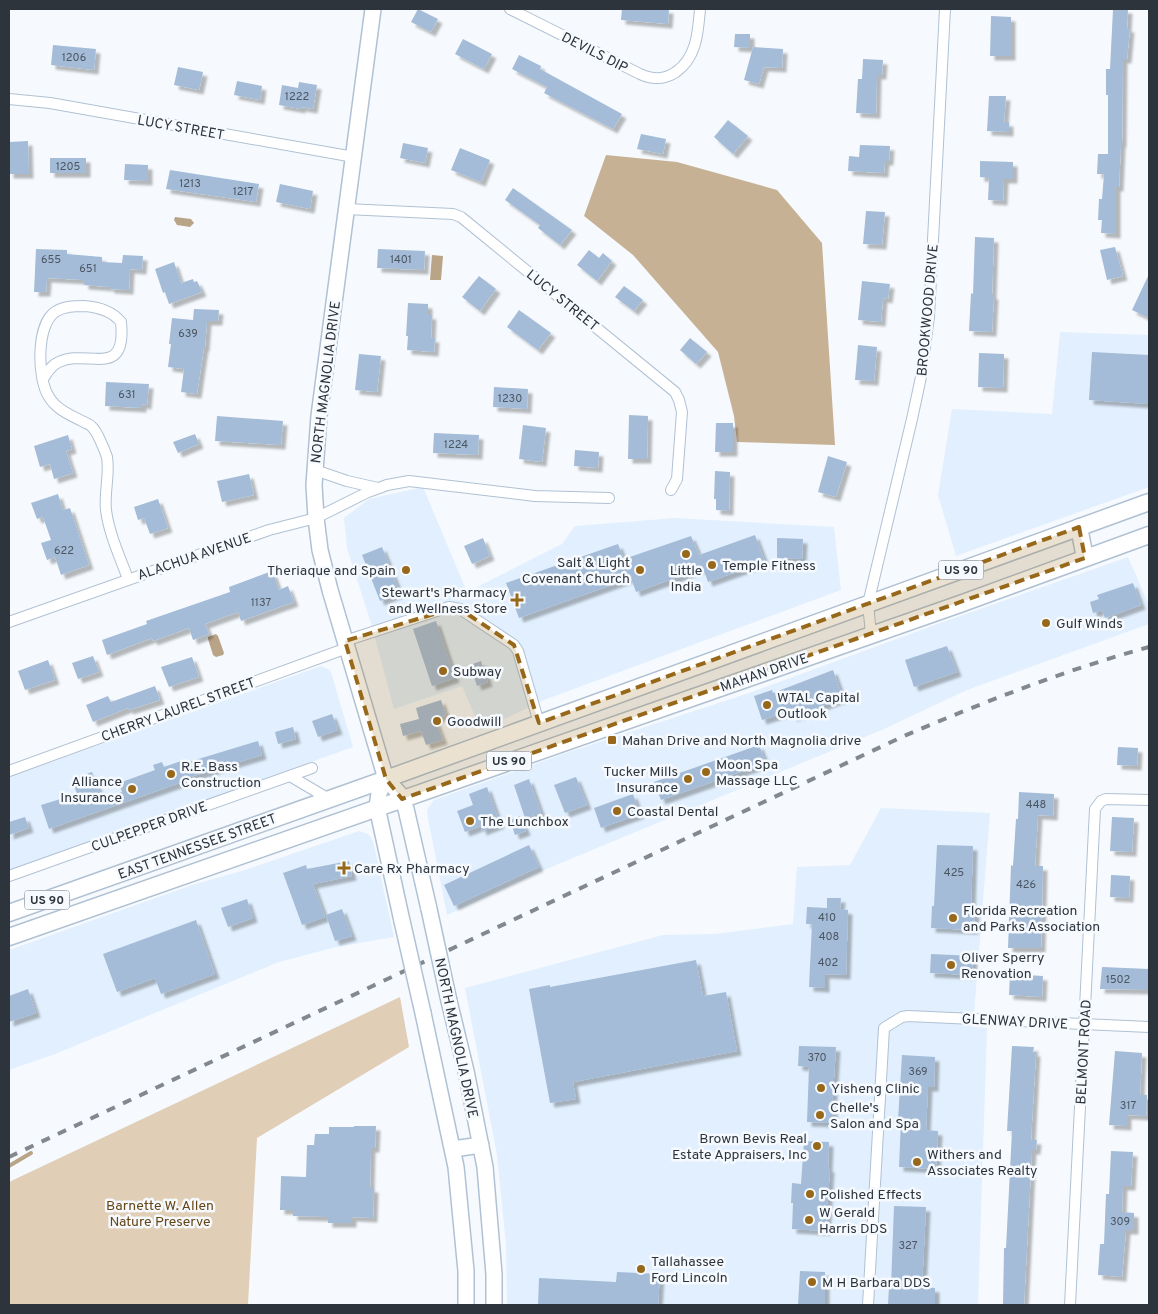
<svg xmlns="http://www.w3.org/2000/svg" width="1158" height="1314" font-family="Overpass,sans-serif">
<style>
.built{fill:#e1effe}
.green{fill:#e0ceb6}
.forest{fill:#c7b195}
.water{fill:#b9a488}
.lines{fill:none;stroke-linecap:round;stroke-linejoin:round}
.stream{stroke:#b9a488;stroke-width:4}
.building{fill:#a4bcd7;filter:url(#shadow)}
.street-casing{stroke:#b0c1d3;stroke-width:12}
.secondary-casing{stroke:#b0c1d3;stroke-width:18}
.primary-casing{stroke:#b0c1d3;stroke-width:19}
.street{stroke:#fff;stroke-width:10}
.secondary{stroke:#fff;stroke-width:15}
.primary{stroke:#fff;stroke-width:16}
.rail{stroke:#83888e;stroke-width:4;stroke-dasharray:9 9;stroke-linecap:butt}
.secondary-bridge-casing{stroke:#b0c1d3;stroke-width:18;stroke-linecap:butt}
.secondary-bridge{stroke:#fff;stroke-width:15}
.marked{fill:#976819;fill-opacity:0.2;stroke:#976819;stroke-width:4;stroke-dasharray:10 6;stroke-linejoin:round}
.poi-dot{fill:#976819;stroke:#f6fafe;stroke-width:2}
.labels{text-anchor:middle;stroke-width:5;stroke-linejoin:round;paint-order:stroke}
.number-label{font-size:11px;fill:#4b5662}
.shield{fill:#f6fafe;stroke:#696f76;stroke-width:1}
.shield-label{font-size:12px;font-weight:bold;fill:#2d343b}
.street-label{font-size:14px;fill:#2d343b;stroke:#f6fafe}
.poi-label{font-size:14px;fill:#2d343b;stroke:#f6fafe;text-anchor:start}
.park-label{font-size:14px;fill:#654615;stroke:#f6fafe}
</style>
<defs>
<filter id="shadow"><feDropShadow dx="4.5" dy="4.5" stdDeviation="1" flood-color="#0004"/></filter>
</defs>
<rect width="100%" height="100%" fill="#f6fafe"/>
<g class="built">
<polygon points="1060,332 1149,335 1149,487 956,556 938,495 952,409 1052,414"/>
<polygon points="423,487 467,592 562,544 575,526 675,518 834,527 841,590 544,700 481,730 462,686 394,709 371,623 347,548 344,518 369,499"/>
<polygon points="1128,557 1149,605 1149,624 967,690 884,729 544,870 447,915 427,813 428,808 434,800 569,752 746,694 943,622"/>
<polygon points="321,666 328,669 331,672 353,747 9,870 9,777"/>
<polygon points="881,808 990,813 973,1027 987,1028 978,1305 507,1305 506,1245 497,1155 465,988 663,935 715,934 793,924 797,867 850,865"/>
<polygon points="359,831 368,834 373,841 394,937 336,947 279,962 55,1054 9,1070 9,950 192,885 245,870"/>
</g>
<polygon class="green" points="400,997 409,1047 257,1138 248,1305 9,1305 9,1182"/>
<polygon class="forest" points="606,155 677,162 777,190 822,243 835,445 737,442 734,416 718,352 633,255 584,216"/>
<g class="water">
<polygon points="175,217 191,219 194,223 190,227 177,225 174,220"/>
<polygon points="432,255 443,256 441,280 430,280"/>
<polygon points="216,634 218,636 224,653 223,655 216,657 213,655 208,639 208,637"/>
</g>
<g class="lines">
<polyline class="stream" points="9,1166 31,1153"/>
</g>
<g class="building">
<polygon points="418,9 438,19 431,32 411,22"/>
<polygon points="622,9 669,9 668,24 621,20"/>
<polygon points="1113,9 1128,9 1127,28 1130,28 1127,59 1123,59 1122,143 1121,143 1119,187 1116,187 1116,234 1101,233 1102,220 1098,220 1099,199 1102,199 1104,174 1097,174 1098,154 1108,154 1108,95 1106,95 1106,69 1110,69"/>
<polygon points="991,16 1011,17 1011,56 990,56"/>
<polygon points="735,34 750,34 750,48 734,47"/>
<polygon points="463,39 492,54 484,69 455,54"/>
<polygon points="53,45 96,49 94,70 51,65"/>
<polygon points="753,47 783,49 782,68 764,67 759,84 744,80"/>
<polygon points="519,55 541,66 540,69 622,114 613,129 544,93 547,87 512,69"/>
<polygon points="863,59 883,60 882,75 877,75 876,114 856,113 858,79 862,79"/>
<polygon points="178,67 203,72 199,90 174,85"/>
<polygon points="237,81 262,86 260,100 234,95"/>
<polygon points="299,82 317,85 313,109 301,107 301,109 279,105 282,85 298,88"/>
<polygon points="989,96 1006,96 1004,122 1009,122 1009,132 987,131"/>
<polygon points="728,120 748,136 733,154 714,137"/>
<polygon points="641,134 666,139 663,154 637,149"/>
<polygon points="28,141 29,174 9,174 9,142"/>
<polygon points="403,143 428,148 425,163 400,158"/>
<polygon points="860,145 890,146 889,161 885,161 884,173 848,171 849,156 859,157"/>
<polygon points="460,148 490,160 481,182 451,170"/>
<rect x="50" y="158" width="36" height="15"/>
<polygon points="980,161 1013,162 1013,179 1004,179 1003,201 988,200 989,178 980,177"/>
<polygon points="125,164 148,165 148,181 124,180"/>
<polygon points="170,170 259,184 256,202 166,189"/>
<polygon points="280,184 313,191 310,209 276,202"/>
<polygon points="513,188 572,230 560,245 538,228 540,225 505,200"/>
<polygon points="866,211 885,212 882,245 863,244"/>
<polygon points="975,237 994,238 992,295 994,295 992,332 969,331 971,293 973,294"/>
<polygon points="1115,247 1123,276 1107,280 1100,250"/>
<polygon points="36,249 67,250 67,254 102,257 102,262 122,263 123,255 143,256 142,270 130,269 129,290 110,289 110,287 84,285 84,280 47,278 46,292 34,292"/>
<polygon points="378,249 425,251 424,270 377,268"/>
<polygon points="589,250 599,258 603,253 612,261 597,281 577,265"/>
<polygon points="174,262 181,283 193,279 194,282 197,281 202,292 169,304 165,292 163,293 155,269"/>
<polygon points="1149,274 1149,318 1132,310"/>
<polygon points="479,276 496,289 480,311 462,297"/>
<polygon points="862,281 890,284 888,299 883,298 881,322 858,320"/>
<polygon points="624,286 643,300 634,311 615,297"/>
<polygon points="408,303 428,304 428,315 432,315 431,338 435,338 434,352 407,350 408,336 406,336"/>
<polygon points="194,309 219,310 218,321 207,321 205,347 204,347 197,394 181,392 184,369 168,367 171,344 169,344 172,318 193,320"/>
<polygon points="519,310 551,333 538,350 507,327"/>
<polygon points="690,338 707,352 696,364 680,350"/>
<polygon points="858,345 877,347 874,381 855,380"/>
<polygon points="1092,352 1149,355 1149,404 1089,400"/>
<polygon points="979,353 1004,354 1003,388 978,387"/>
<polygon points="359,354 381,356 377,392 355,390"/>
<polygon points="106,382 149,384 147,405 142,404 142,408 105,406"/>
<polygon points="494,387 528,389 527,409 493,407"/>
<polygon points="629,415 648,416 647,459 628,459"/>
<polygon points="217,416 283,421 281,445 215,441"/>
<polygon points="716,423 733,423 733,452 715,452"/>
<polygon points="523,425 546,428 542,462 519,459"/>
<polygon points="434,433 479,435 478,455 433,453"/>
<polygon points="195,434 199,444 178,453 173,442"/>
<polygon points="68,435 72,449 66,451 73,473 54,479 50,464 40,467 34,446"/>
<polygon points="575,450 599,452 598,468 574,466"/>
<polygon points="828,456 847,462 836,497 818,492"/>
<polygon points="715,471 730,472 729,511 716,510 716,499 714,499"/>
<polygon points="249,474 254,495 222,502 217,481"/>
<polygon points="58,494 63,510 70,508 89,565 61,575 55,557 47,560 41,543 51,540 43,517 37,519 31,503"/>
<polygon points="158,499 168,528 150,534 144,518 138,520 134,507"/>
<polygon points="755,535 765,562 708,582 703,568 636,592 631,578 519,618 506,583 618,544 624,559 691,536 699,555"/>
<polygon points="483,538 490,556 472,564 464,546"/>
<polygon points="777,538 803,539 802,559 777,558"/>
<polygon points="382,547 400,593 380,601 362,555"/>
<polygon points="272,571 279,590 288,586 294,602 241,621 238,612 205,624 209,634 193,640 189,628 153,641 152,638 107,655 102,640 147,624 146,621 230,592 229,587"/>
<polygon points="1133,583 1141,605 1105,618 1102,610 1093,613 1090,602 1099,599 1097,595"/>
<polygon points="436,621 455,678 432,686 413,629"/>
<polygon points="947,646 957,672 914,687 905,660"/>
<polygon points="93,656 99,672 78,679 72,663"/>
<polygon points="192,657 199,677 169,687 161,667"/>
<polygon points="48,660 55,680 25,690 18,671"/>
<polygon points="481,661 488,682 477,686 470,665"/>
<polygon points="833,670 843,698 793,717 791,711 762,720 754,696 772,690 773,693"/>
<polygon points="155,686 160,700 129,710 128,708 93,722 86,705 108,696 111,702"/>
<polygon points="441,700 446,715 435,719 443,740 426,745 421,731 403,736 400,724 419,719 416,708"/>
<polygon points="332,714 338,730 318,737 312,721"/>
<polygon points="293,727 296,739 278,744 275,732"/>
<polygon points="258,741 262,755 187,778 188,780 49,829 41,805 77,794 72,779 92,772 102,799 122,792 119,783 155,770 153,765 162,762 164,767 181,761 182,764"/>
<polygon points="759,745 766,763 661,800 654,782"/>
<polygon points="1118,747 1138,748 1137,766 1117,765"/>
<polygon points="576,777 587,805 565,813 554,785"/>
<polygon points="529,779 541,813 525,818 514,785"/>
<polygon points="487,787 500,824 482,831 481,826 465,832 457,811 473,805 469,794"/>
<polygon points="1019,792 1054,794 1053,816 1038,815 1035,866 1043,866 1041,948 1008,948 1011,865 1013,866 1016,819 1018,819"/>
<polygon points="633,794 640,814 601,828 594,808"/>
<polygon points="520,816 526,831 515,835 510,820"/>
<polygon points="25,817 29,828 9,835 9,822"/>
<polygon points="1112,817 1134,818 1132,852 1110,851"/>
<polygon points="529,845 539,867 454,906 444,885"/>
<polygon points="937,845 973,846 971,908 975,908 974,930 931,928 932,906 934,906"/>
<polygon points="349,861 352,876 313,884 325,917 302,925 283,873 306,865 307,869"/>
<polygon points="1111,875 1130,876 1129,898 1110,897"/>
<polygon points="827,898 841,898 840,909 848,910 846,975 825,974 825,988 809,987 812,924 806,924 807,907 827,908"/>
<polygon points="247,899 253,918 228,927 221,908"/>
<polygon points="342,909 352,936 335,941 326,915"/>
<polygon points="196,920 215,974 161,994 155,978 117,992 103,954"/>
<polygon points="931,954 973,956 972,975 930,973"/>
<polygon points="696,960 703,996 726,992 737,1051 573,1082 576,1099 550,1103 529,989 550,985 550,987"/>
<polygon points="1102,967 1149,969 1149,990 1100,989"/>
<polygon points="1010,974 1043,976 1042,997 1009,995"/>
<polygon points="28,989 36,1013 9,1022 9,996"/>
<polygon points="799,1046 836,1047 832,1109 833,1109 833,1123 807,1122 809,1067 798,1066"/>
<polygon points="1012,1046 1034,1047 1033,1052 1036,1052 1031,1140 1037,1140 1036,1150 1032,1150 1024,1305 1003,1305 1004,1248 1006,1248 1012,1131 1007,1131"/>
<polygon points="1115,1051 1142,1053 1140,1095 1147,1095 1146,1116 1127,1115 1127,1126 1109,1125"/>
<polygon points="902,1055 935,1057 934,1087 928,1087 926,1130 938,1131 936,1169 899,1167 901,1120 898,1120"/>
<polygon points="354,1126 376,1126 375,1148 371,1148 370,1188 374,1188 373,1218 352,1217 352,1223 328,1223 328,1217 293,1216 293,1210 280,1210 281,1176 306,1177 307,1145 314,1145 315,1134 329,1134 329,1127 354,1127"/>
<polygon points="804,1141 829,1142 828,1168 830,1168 826,1231 792,1229 793,1203 791,1203 792,1183 801,1184"/>
<polygon points="1111,1151 1133,1152 1131,1186 1123,1186 1122,1212 1134,1213 1134,1230 1126,1230 1122,1277 1098,1275 1100,1244 1104,1244 1106,1194 1109,1194"/>
<polygon points="894,1206 926,1207 922,1287 935,1288 935,1305 888,1305 889,1286 891,1286"/>
<polygon points="800,1271 825,1272 825,1305 798,1305"/>
<polygon points="617,1272 660,1274 658,1305 538,1305 539,1278 616,1282"/>
</g>
<g class="lines">
<g class="street-casing">
<g id="street">
<path d="M510,9L640,74C653,80 664,80 676,72C697,57 698,32 700,9"/>
<polyline points="9,99 50,103 354,157"/>
<polyline points="346,209 453,214 461,217 675,392 679,400 682,412 677,479 671,490"/>
<path d="M43,379C47,373 51,365 59,362C86,348 127,381 121,322C112,311 99,307 84,306C75,306 64,306 55,312C36,325 37,379 49,397C56,409 70,415 82,421C85,423 90,424 92,427C97,431 105,451 107,457C110,474 104,493 106,510C109,534 120,557 128,579"/>
<polyline points="315,470 347,481 378,488"/>
<polyline points="9,622 269,530 316,518 368,492 387,485 409,481 535,496 609,498"/>
<polyline points="871,634 868,604 912,419 921,377 929,317 945,9"/>
<polyline points="345,641 449,607 460,609 514,645 518,651 539,723"/>
<polyline points="9,771 347,648"/>
<polyline points="290,776 329,799"/>
<polyline points="9,876 312,768"/>
<polyline points="868,1305 884,1028 902,1017 908,1016 1149,1027"/>
<polyline points="1070,1305 1095,809 1101,801 1106,799 1149,800"/>
</g>
</g>
<g class="secondary-casing">
<g id="secondary">
<polyline points="373,9 319,416 314,485 316,518 320,550 330,590 386,779 399,793 406,809 429,909"/>
<polyline points="386,779 379,793 377,807 402,921"/>
<polyline points="449,1001 466,1071 485,1167 494,1274 494,1305"/>
<polyline points="423,1013 456,1167 466,1271 466,1305"/>
<polyline points="453,1149 481,1145"/>
</g>
</g>
<g class="primary-casing">
<g id="primary">
<polyline points="1079,527 1085,558"/>
<polyline points="9,913 386,779 1149,502"/>
<polyline points="9,937 960,604 1149,535"/>
</g>
</g>
<use href="#street" class="street"/>
<use href="#secondary" class="secondary"/>
<use href="#primary" class="primary"/>
<path class="rail" d="M9,1157L904,736C984,702 1065,670 1149,647"/>
<g class="secondary-bridge-casing">
<g id="secondary-bridge">
<polyline points="429,909 449,1001"/>
<polyline points="402,921 423,1013"/>
</g>
</g>
<use href="#secondary-bridge" class="secondary-bridge"/>
</g>
<path class="marked" d="M1079,527L1085,558L402,799L386,779L345,641L457,607L514,645L539,723Z"/>
<g class="poi-dot">
<circle cx="686" cy="554" r="5"/>
<circle cx="712" cy="565" r="5"/>
<circle cx="406" cy="570" r="5"/>
<circle cx="640" cy="570" r="5"/>
<path d="M514.5 592.5h5v5h5v5h-5v5h-5v-5h-5v-5h5z"/>
<circle cx="1046" cy="623" r="5"/>
<circle cx="443" cy="671" r="5"/>
<circle cx="767" cy="705" r="5"/>
<circle cx="437" cy="721" r="5"/>
<rect x="607" y="735" width="10" height="10" rx="2.5"/>
<circle cx="706" cy="772" r="5"/>
<circle cx="171" cy="774" r="5"/>
<circle cx="688" cy="779" r="5"/>
<circle cx="132" cy="789" r="5"/>
<circle cx="617" cy="811" r="5"/>
<circle cx="470" cy="821" r="5"/>
<path d="M341.5 860.5h5v5h5v5h-5v5h-5v-5h-5v-5h5z"/>
<circle cx="953" cy="918" r="5"/>
<circle cx="951" cy="965" r="5"/>
<circle cx="821" cy="1088" r="5"/>
<circle cx="820" cy="1115" r="5"/>
<circle cx="817" cy="1146" r="5"/>
<circle cx="917" cy="1162" r="5"/>
<circle cx="810" cy="1194" r="5"/>
<circle cx="809" cy="1220" r="5"/>
<circle cx="641" cy="1269" r="5"/>
<circle cx="812" cy="1282" r="5"/>
</g>
<g class="labels">
<g class="number-label">
<text x="74" y="61">1206</text>
<text x="297" y="100">1222</text>
<text x="68" y="170">1205</text>
<text x="190" y="187">1213</text>
<text x="243" y="195">1217</text>
<text x="51" y="263">655</text>
<text x="401" y="263">1401</text>
<text x="88" y="272">651</text>
<text x="188" y="337">639</text>
<text x="127" y="398">631</text>
<text x="510" y="402">1230</text>
<text x="456" y="448">1224</text>
<text x="64" y="554">622</text>
<text x="261" y="606">1137</text>
<text x="1036" y="808">448</text>
<text x="954" y="876">425</text>
<text x="1026" y="888">426</text>
<text x="827" y="921">410</text>
<text x="829" y="940">408</text>
<text x="828" y="966">402</text>
<text x="1118" y="983">1502</text>
<text x="817" y="1061">370</text>
<text x="918" y="1075">369</text>
<text x="1128" y="1109">317</text>
<text x="1120" y="1225">309</text>
<text x="908" y="1249">327</text>
</g>
<g class="shield">
<rect x="938.5" y="560.5" width="45" height="19" rx="4"/>
<rect x="486.5" y="751.5" width="45" height="19" rx="4"/>
<rect x="24.5" y="890.5" width="45" height="19" rx="4"/>
</g>
<g class="shield-label">
<text x="961" y="574">US 90</text>
<text x="509" y="765">US 90</text>
<text x="47" y="904">US 90</text>
</g>
<g class="street-label">
<text transform="translate(595 52) rotate(27)" y="5">DEVILS DIP</text>
<text transform="translate(181 127) rotate(10)" y="5">LUCY STREET</text>
<text transform="translate(563 300) rotate(39)" y="5">LUCY STREET</text>
<text transform="translate(927 310) rotate(-85)" y="5">BROOKWOOD DRIVE</text>
<text transform="translate(325 382) rotate(-83)" y="5">NORTH MAGNOLIA DRIVE</text>
<text transform="translate(194 556) rotate(-19)" y="5">ALACHUA AVENUE</text>
<text transform="translate(764 672) rotate(-19)" y="5">MAHAN DRIVE</text>
<text transform="translate(178 709) rotate(-20)" y="5">CHERRY LAUREL STREET</text>
<text transform="translate(149 826) rotate(-20)" y="5">CULPEPPER DRIVE</text>
<text transform="translate(197 846) rotate(-20)" y="5">EAST TENNESSEE STREET</text>
<text transform="translate(1015 1021) rotate(3)" y="5">GLENWAY DRIVE</text>
<text transform="translate(457 1038) rotate(78)" y="5">NORTH MAGNOLIA DRIVE</text>
<text transform="translate(1083 1052) rotate(-87)" y="5">BELMONT ROAD</text>
</g>
<g class="poi-label">
<text x="630" y="567" text-anchor="end">Salt &amp; Light<tspan x="630" dy="16">Covenant Church</tspan></text>
<text x="722" y="570">Temple Fitness</text>
<text x="396" y="575" text-anchor="end">Theriaque and Spain</text>
<text x="686" y="575" text-anchor="middle">Little<tspan x="686" dy="16">India</tspan></text>
<text x="507" y="597" text-anchor="end">Stewart's Pharmacy<tspan x="507" dy="16">and Wellness Store</tspan></text>
<text x="1056" y="628">Gulf Winds</text>
<text x="453" y="676">Subway</text>
<text x="777" y="702">WTAL Capital<tspan x="777" dy="16">Outlook</tspan></text>
<text x="447" y="726">Goodwill</text>
<text x="622" y="745">Mahan Drive and North Magnolia drive</text>
<text x="716" y="769">Moon Spa<tspan x="716" dy="16">Massage LLC</tspan></text>
<text x="181" y="771">R.E. Bass<tspan x="181" dy="16">Construction</tspan></text>
<text x="678" y="776" text-anchor="end">Tucker Mills<tspan x="678" dy="16">Insurance</tspan></text>
<text x="122" y="786" text-anchor="end">Alliance<tspan x="122" dy="16">Insurance</tspan></text>
<text x="627" y="816">Coastal Dental</text>
<text x="480" y="826">The Lunchbox</text>
<text x="354" y="873">Care Rx Pharmacy</text>
<text x="963" y="915">Florida Recreation<tspan x="963" dy="16">and Parks Association</tspan></text>
<text x="961" y="962">Oliver Sperry<tspan x="961" dy="16">Renovation</tspan></text>
<text x="831" y="1093">Yisheng Clinic</text>
<text x="830" y="1112">Chelle's<tspan x="830" dy="16">Salon and Spa</tspan></text>
<text x="807" y="1143" text-anchor="end">Brown Bevis Real<tspan x="807" dy="16">Estate Appraisers, Inc</tspan></text>
<text x="927" y="1159">Withers and<tspan x="927" dy="16">Associates Realty</tspan></text>
<text x="820" y="1199">Polished Effects</text>
<text x="819" y="1217">W Gerald<tspan x="819" dy="16">Harris DDS</tspan></text>
<text x="651" y="1266">Tallahassee<tspan x="651" dy="16">Ford Lincoln</tspan></text>
<text x="822" y="1287">M H Barbara DDS</text>
</g>
<g class="park-label">
<text x="160" y="1210">Barnette W. Allen<tspan x="160" dy="16">Nature Preserve</tspan></text>
</g>
</g>
<rect width="1158" height="1314" fill="none" stroke="#2d343b" stroke-width="20"/>
</svg>
